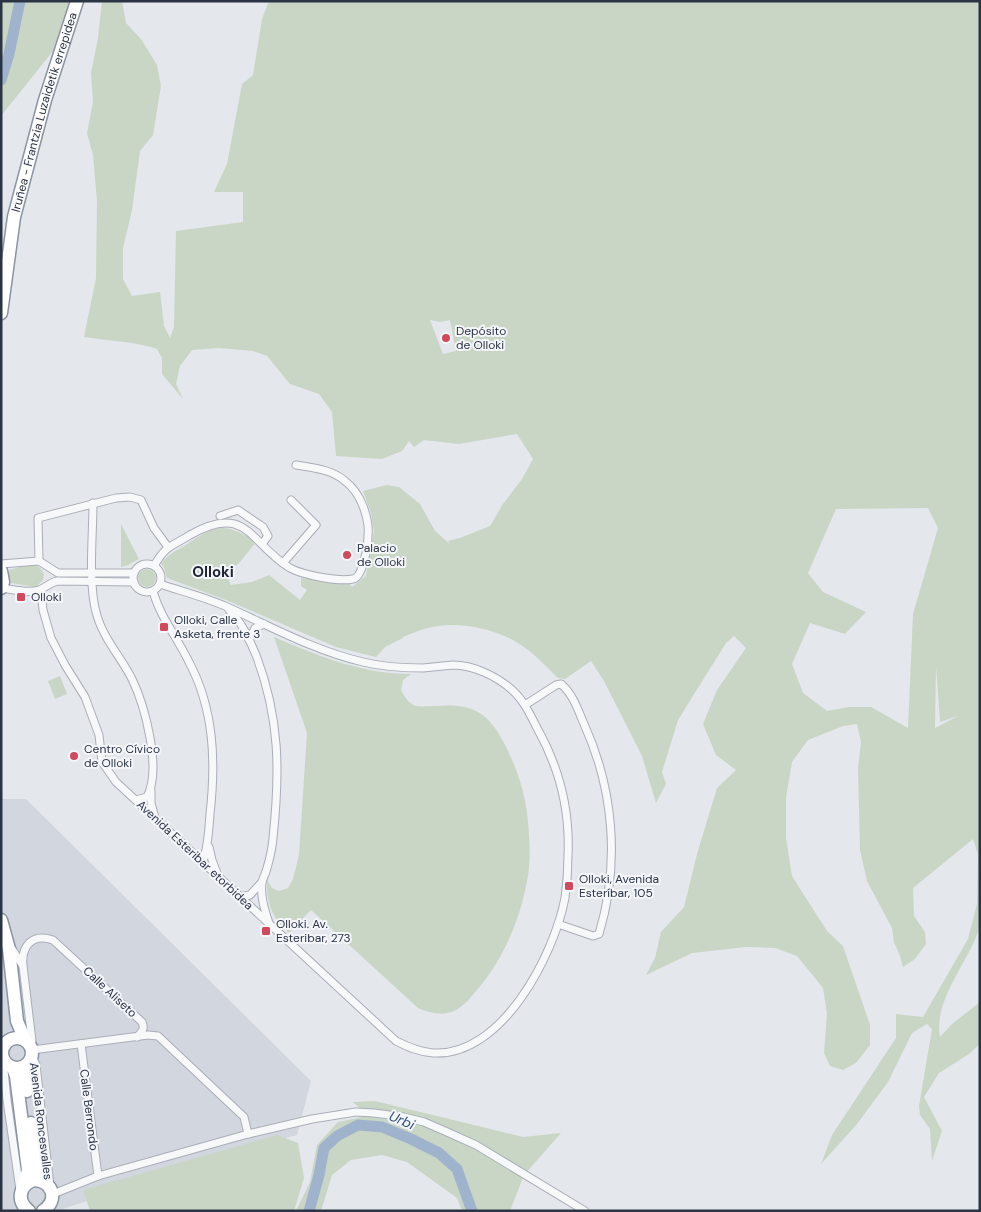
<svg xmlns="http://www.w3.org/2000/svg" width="981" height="1212" font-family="'DM Sans',sans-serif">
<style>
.built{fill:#d2d6de}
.green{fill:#c9d6c5;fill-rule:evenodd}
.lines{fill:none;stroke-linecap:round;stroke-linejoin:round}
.river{stroke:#9fb4cc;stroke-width:11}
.street-casing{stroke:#a9aeb7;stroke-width:9}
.highway-casing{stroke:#8b94a3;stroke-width:15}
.street{stroke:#f7f8fa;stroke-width:7}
.highway{stroke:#fff;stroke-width:12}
.poi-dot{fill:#d1495b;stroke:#f4f6f9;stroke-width:2}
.labels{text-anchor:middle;stroke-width:4;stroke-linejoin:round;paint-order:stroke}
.street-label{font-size:12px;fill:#2b3445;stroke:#f4f6f9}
.poi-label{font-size:12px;fill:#2b3445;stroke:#f4f6f9;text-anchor:start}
.water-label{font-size:14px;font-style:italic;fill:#34527a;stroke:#f4f6f9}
.quarter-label{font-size:15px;font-weight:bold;fill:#1d2536;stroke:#f4f6f9}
</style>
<rect width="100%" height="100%" fill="#e4e7ec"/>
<polygon class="built" points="1,799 26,799 311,1081 297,1135 217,1157 57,1211 1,1211"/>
<g class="green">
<polygon points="1,1 71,1 53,51 1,116"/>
<path d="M102,1H122L126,23L141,39L157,65L161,86L153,135L140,151L132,210L123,248V279L132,296L160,292L164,326L170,338L174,327L176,231L243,222V192H214L227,164L242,84L253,75L262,19L269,1H980V926C970,961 933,999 940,1037L952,1024L980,1002V1044L969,1054L939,1073L924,1097L942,1131L932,1161L930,1129L920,1115L919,1106L932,1029L927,1024L912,1033L888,1082L857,1124L821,1164L832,1135L896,1038V1014L923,1017L968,939L977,904L978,854L973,839L913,888L914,916L925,932L926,944L915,959L903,967L900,956L894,942L892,928L867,881L860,850L858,768L861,742L857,724L843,726L808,740L792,762L786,797V838L792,876L827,931L843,946L870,1025V1045L856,1063L843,1070L830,1066L824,1053L827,1013L823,988L797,956L775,948L746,947L692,953L646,975L655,958L661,932L684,907L697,854L717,788L736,770L716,755L703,724L717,690L746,648L734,636L726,643L678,720L662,772L666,784L656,803L642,756L604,681L591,661L565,679L558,678C544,664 529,648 511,639C487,627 454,621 428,628C419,630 411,634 403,637V638L385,647L376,657L336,647L226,600L167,578L164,567L161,564C168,554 176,551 186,545C216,524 225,522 256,542L240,562L226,574L231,585L252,582L269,575L300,600L307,590L301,586V578L349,583L352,587L366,576L374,531L371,513L363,491L387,485L399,487L420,504L435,531L451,545L448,541L460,538L490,526L503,504L522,479L533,459L517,434L459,444L424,440L414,447L409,441L402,451L382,459L336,456L332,412L319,394L290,384L267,356L253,351L219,348L192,350L180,366L176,384L183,399L162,374V358L157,349C133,341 109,341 84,337L96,278L97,201L93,155L87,133L93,102L91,73L98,38ZM430,320L440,322L450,320L456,351L443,354ZM928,508L938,528L913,614L908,728L871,707H849L827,711L803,693L792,664L810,623L845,634L866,612L823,592L808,573L836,509ZM936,666L940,722L958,716L935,728Z"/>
<polygon points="121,524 139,559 128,565 121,567"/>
<path d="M31,564C38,566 41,567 44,575L43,580L36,587L11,583L9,581V570Z"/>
<circle cx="147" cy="578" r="9"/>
<path d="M274,637C318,656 362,674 411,674L403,680L401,690C404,696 409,704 416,706C422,707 430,706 435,706C460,704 480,706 495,728C516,760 528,798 529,836C530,851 530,866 527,881C520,921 503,959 477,990C471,997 463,1007 454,1011C442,1016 429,1013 418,1008L311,910L289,933C272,919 266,902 267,880L272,888L279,891L288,888L293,879L299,855L307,733Z"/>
<polygon points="60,676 67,694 55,699 48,681"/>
<polygon points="375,1101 523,1137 561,1133 524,1175 510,1211 462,1211 457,1198 407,1162 382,1155 351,1160 332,1175 321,1211 296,1211 310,1182 317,1145 338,1122 367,1116 404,1123 386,1114 365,1113 353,1102"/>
<polygon points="277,1135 298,1143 304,1178 294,1211 90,1211 83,1190"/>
</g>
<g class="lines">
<g class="river">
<polyline points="1,80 9,54 20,1"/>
<polyline points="309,1211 319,1175 324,1148 337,1136 358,1125 382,1127 411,1139 439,1153 457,1169 472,1211"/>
</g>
<g class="street-casing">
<g id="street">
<path d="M93,503C93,536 88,581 96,612C102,637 121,657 132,679C145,706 162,769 147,797L136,800"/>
<polyline points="220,516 238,510 263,527 268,536 262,544"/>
<polyline points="39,561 38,518 116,498 130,497 141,500 154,528 168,547"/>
<polyline points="283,563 316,525 291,500"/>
<polyline points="1,564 39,561 58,573 134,573"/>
<circle cx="147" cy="578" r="14"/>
<path d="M154,566C166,545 171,547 190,535C247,502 250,544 290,568C303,575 338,582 353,579C363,578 368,545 368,535C369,526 366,514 363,506C359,496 353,487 345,481C331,469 313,468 296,465"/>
<path d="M1,588C12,589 28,594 39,590C45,588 49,583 57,581L134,582"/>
<path d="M41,590L43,610L51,638L65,665L85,697L99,735L102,762L116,782L396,1041C408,1047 419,1052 433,1053C502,1057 554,955 565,898C567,884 568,869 568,855C570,811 559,767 537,728C530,714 523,699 511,689C496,676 473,665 453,665C443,666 433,667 423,668C403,668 383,667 363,662C315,651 270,626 225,606C204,597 181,591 160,584"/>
<path d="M153,591C160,617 177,637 189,662C214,709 216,761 210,814C209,830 208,846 203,862"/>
<path d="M229,610C242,622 249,639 256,655C280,718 280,772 273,838C272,849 270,858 267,868C266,873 263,878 262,882C260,896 265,911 269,923"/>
<polyline points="249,640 255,628 264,624"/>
<path d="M525,705L556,685L561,684C573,694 578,710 584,724C614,790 620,864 599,934L593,936L558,924"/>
<polyline points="151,790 151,803 155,818"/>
<polyline points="209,847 212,860 217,873"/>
<polyline points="239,897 250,895 262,882"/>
<polyline points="12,949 23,966 32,1041 30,1045"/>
<path d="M23,966C21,946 32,933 53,940L142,1022C145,1029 142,1032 137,1037"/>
<polyline points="1,1044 2,1048"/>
<polyline points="81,1044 98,1176"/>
<polyline points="32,1050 148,1035 158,1036 244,1117 248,1134"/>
<polyline points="32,1055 36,1065 50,1186"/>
<polyline points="4,1062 4,1070 7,1100 20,1190"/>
<polyline points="53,1194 98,1176 248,1134 312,1119 356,1112 374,1113 404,1117 424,1122 447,1132 476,1145 585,1211"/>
</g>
</g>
<g class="highway-casing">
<g id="highway">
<path id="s1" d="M1,313L14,217L45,100L77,1"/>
<polyline points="1,571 3,582 1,588"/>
<polyline points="1,920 9,949 17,1021 25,1040"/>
<circle cx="17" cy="1053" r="15"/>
<polyline points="26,1066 25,1075 27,1091"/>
<polyline points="13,1068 16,1076 28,1170 24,1185"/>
<polyline points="31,1123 36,1169 40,1180"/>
<path d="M29,1211C16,1201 19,1185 34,1180C53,1181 59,1200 43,1211"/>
</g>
</g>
<use href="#street" class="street"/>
<use href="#highway" class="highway"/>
</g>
<g class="poi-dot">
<circle cx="446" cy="338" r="5"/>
<circle cx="347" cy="555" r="5"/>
<rect x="16" y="592" width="10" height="10" rx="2.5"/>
<rect x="159" y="622" width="10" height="10" rx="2.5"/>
<circle cx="74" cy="756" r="5"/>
<rect x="564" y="881" width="10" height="10" rx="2.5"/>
<rect x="261" y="926" width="10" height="10" rx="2.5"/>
</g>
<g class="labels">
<g class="street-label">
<text dy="4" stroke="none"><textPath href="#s1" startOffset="206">Iruñea - Frantzia Luzaidetik errepidea</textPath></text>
<text transform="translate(195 855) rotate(43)" y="4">Avenida Esteribar etorbidea</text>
<text transform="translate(110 992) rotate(43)" y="4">Calle Aliseto</text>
<text transform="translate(89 1110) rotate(83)" y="4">Calle Berrondo</text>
<text transform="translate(41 1121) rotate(83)" y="4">Avenida Roncesvalles</text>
</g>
<g class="poi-label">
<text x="456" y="335">Depósito<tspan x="456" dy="14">de Olloki</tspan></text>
<text x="357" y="552">Palacio<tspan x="357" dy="14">de Olloki</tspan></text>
<text x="31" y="601">Olloki</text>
<text x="174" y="624">Olloki, Calle<tspan x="174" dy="14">Asketa, frente 3</tspan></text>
<text x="84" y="753">Centro Cívico<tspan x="84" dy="14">de Olloki</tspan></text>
<text x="579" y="883">Olloki, Avenida<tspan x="579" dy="14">Esteríbar, 105</tspan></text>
<text x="276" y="928">Olloki. Av.<tspan x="276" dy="14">Esteribar, 273</tspan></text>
</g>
<g class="water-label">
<text transform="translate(402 1120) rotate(23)" y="5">Urbi</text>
</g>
<g class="quarter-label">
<text x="213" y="577">Olloki</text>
</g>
</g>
<rect width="981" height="1212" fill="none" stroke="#2b3445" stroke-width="5"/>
</svg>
